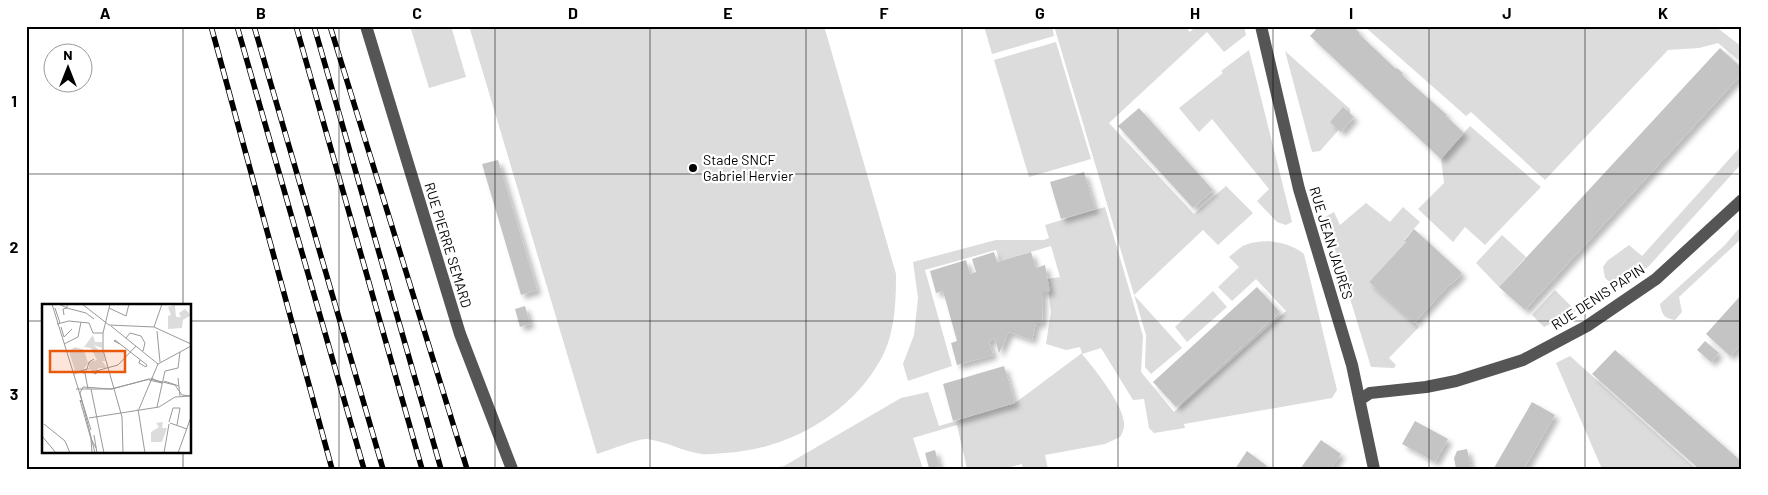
<svg xmlns="http://www.w3.org/2000/svg" width="1768" height="495" font-family="Barlow,sans-serif">
<style>
.green{fill:#dcdcdc}
.building{fill:#c4c4c4;filter:url(#shadow)}
.lines{fill:none;stroke-linecap:round;stroke-linejoin:round}
.minor{stroke:#555;stroke-width:12}
.rail-casing{stroke:#000;stroke-width:5.5}
.rail{stroke:#fff;stroke-width:4;stroke-dasharray:11;stroke-linecap:butt}
.grid{fill:none;stroke:#000;stroke-width:1;stroke-opacity:0.55}
.poi-dot{fill:#000;stroke:#fff;stroke-width:2}
.labels{text-anchor:middle;stroke-width:4.5;stroke-linejoin:round;paint-order:stroke}
.poi-label{font-size:14px;fill:#000;stroke:#fff;text-anchor:start}
.street-label{font-size:14px;fill:#000;stroke:#fff}
.inset-road{fill:none;stroke:#999;stroke-width:1}
.view{fill:#e8590c;fill-opacity:0.15;stroke:#e8590c;stroke-width:2.5}
.inset-edge{fill:none;stroke:#000;stroke-width:2.5}
.neatline{fill:none;stroke:#000;stroke-width:2}
.grid-label{font-size:16px;text-anchor:middle;font-weight:bold;fill:#000}
</style>
<defs>
<filter id="shadow"><feDropShadow dx="4.5" dy="4.5" stdDeviation="2.5" flood-color="#0004"/></filter>
</defs>
<rect width="100%" height="100%" fill="#fff"/>
<g class="green">
<polygon points="410,26 451,26 466,77 429,88"/>
<path d="M469,26H824L896,274C896,302 895,334 881,359C851,414 787,450 725,453C718,453 709,455 702,454C684,452 665,441 647,439C639,438 607,451 597,454Z"/>
<polygon points="984,26 1052,26 1054,36 992,54"/>
<polygon points="1054,26 1185,26 1190,32 1196,26 1244,26 1246,35 1224,52 1207,32 1109,123 1194,214 1226,186 1253,213 1218,245 1203,230 1134,295 1182,348 1151,374 1145,367 1146,335"/>
<polygon points="1364,26 1715,26 1742,47 1742,63 1718,43 1699,48 1668,50 1545,180 1471,112 1466,116"/>
<polygon points="1056,42 1091,159 1029,177 994,60"/>
<polygon points="1249,50 1292,222 1286,225 1277,222 1257,201 1269,189 1212,119 1199,132 1179,108 1223,73 1221,71"/>
<polygon points="1285,51 1350,109 1350,117 1320,151 1312,152"/>
<polygon points="1470,126 1541,187 1485,245 1465,227 1453,242 1418,209 1444,183 1441,159"/>
<polygon points="1742,145 1742,163 1649,266 1617,288 1605,278 1603,267 1607,261 1629,245 1642,256"/>
<polygon points="1366,203 1390,222 1403,207 1420,222 1404,240 1406,242 1369,282 1419,327 1389,358 1396,365 1394,368 1371,367 1325,217 1334,212 1340,225"/>
<path d="M1105,207L1143,336L1141,372L1174,412L1286,311L1256,279L1232,301L1218,287L1239,267L1229,257C1234,253 1240,247 1245,245C1264,238 1289,241 1304,254L1337,390L1332,398L1184,424L1185,428L1154,433L1149,428L1144,399L1133,400L1101,348L1082,354C1094,368 1126,408 1124,426C1124,429 1122,434 1120,437L1105,444L1045,455L1048,469H1023L1022,464L1003,469H967L957,425L913,438L923,469H767L784,466L901,398L928,392L939,426L1015,403L1082,353L1080,347L1066,350L1046,344L1051,312L1047,279L1060,277L1051,246L1000,261L996,250L925,270L952,366L908,381L903,364L914,335L918,298L913,262L996,240H1044L1049,238L1045,225Z"/>
<path d="M1742,225V238L1679,297L1682,312L1675,320C1664,318 1662,315 1660,304L1725,245Z"/>
<polygon points="1502,235 1526,257 1499,287 1476,263"/>
<polygon points="1555,290 1576,311 1544,327 1532,315"/>
<polygon points="1213,291 1227,307 1187,342 1175,327"/>
<polygon points="1570,356 1696,469 1602,469 1556,363"/>
</g>
<g class="building">
<polygon points="1319,26 1353,26 1360,33 1359,34 1396,69 1397,68 1403,73 1402,75 1447,115 1446,116 1464,133 1441,159 1310,36"/>
<polygon points="1720,48 1742,68 1742,74 1525,310 1499,287"/>
<polygon points="1343,107 1354,117 1341,132 1330,122"/>
<polygon points="1139,108 1213,190 1193,208 1118,126"/>
<polygon points="498,160 537,290 521,295 482,164"/>
<polygon points="1084,172 1095,209 1061,219 1050,182"/>
<polygon points="1414,229 1462,273 1451,285 1450,284 1414,323 1369,282 1406,242 1404,241"/>
<polygon points="994,252 997,262 1031,252 1036,268 1045,265 1050,292 1043,292 1042,323 1036,323 1032,340 1009,332 999,353 995,339 989,341 993,355 957,365 951,343 957,341 943,291 936,293 930,271 966,260 970,274 976,272 972,259"/>
<polygon points="1257,287 1280,312 1176,407 1153,382"/>
<polygon points="1742,294 1742,343 1730,356 1706,334"/>
<polygon points="525,306 530,324 520,327 515,309"/>
<polygon points="1705,341 1719,353 1711,362 1697,350"/>
<polygon points="1615,350 1742,462 1742,469 1699,469 1592,374"/>
<polygon points="1004,366 1015,403 953,421 943,384"/>
<polygon points="1532,402 1555,415 1524,469 1496,469 1494,468"/>
<polygon points="1415,421 1448,439 1435,462 1402,444"/>
<polygon points="1321,440 1341,454 1331,469 1300,469"/>
<polygon points="1467,449 1471,469 1456,469 1454,458 1457,451"/>
<polygon points="935,450 939,466 929,468 925,453"/>
<polygon points="1247,451 1267,466 1265,469 1235,469"/>
</g>
<g class="lines">
<g class="minor">
<polyline points="366,26 460,334 512,469"/>
<polyline points="1261,26 1299,189 1352,365 1374,469"/>
<polyline points="1361,399 1370,393 1426,387 1456,381 1523,360 1587,326 1656,279 1742,200"/>
</g>
<g class="rail-casing">
<g id="rail">
<polyline points="211,26 332,469"/>
<polyline points="237,26 364,469"/>
<polyline points="254,26 383,469"/>
<polyline points="296,26 422,469"/>
<polyline points="314,26 441,469"/>
<polyline points="330,26 467,469"/>
</g>
</g>
<use href="#rail" class="rail"/>
</g>
<path class="grid" d="M183,26V305M339,26V469M495,26V469M650,26V469M806,26V469M962,26V469M1118,26V469M1273,26V469M1429,26V469M1585,26V469M26,174H1742M26,321H44M190,321H1742M183,451V469"/>
<circle class="poi-dot" cx="693" cy="168" r="5"/>
<g class="labels">
<g class="poi-label">
<text x="703" y="165">Stade SNCF<tspan x="703" dy="16">Gabriel Hervier</tspan></text>
</g>
<g class="street-label">
<text transform="translate(1331 243) rotate(73)" y="5">RUE JEAN JAURÈS</text>
<text transform="translate(448 245) rotate(73)" y="5">RUE PIERRE SEMARD</text>
<text transform="translate(1598 297) rotate(-33)" y="5">RUE DENIS PAPIN</text>
</g>
</g>
<g transform="translate(42 304)">
<rect width="149" height="149" fill="#fff"/>
<path d="M133,1L134,13H139L137,9L143,5L149,11L141,16L140,24L126,25V12L129,11L126,3ZM51,31L53,38H60V44L52,41L58,48L61,47L63,57H60L65,64H56L53,70L49,68V74V65L32,71L31,68L47,64V58L55,56L49,44L42,43ZM33,43L42,46L46,59L41,66L33,67L27,47ZM121,118L120,124H125L120,138H109V128L117,123L114,119Z" fill="#dcdcdc"/>
<path class="inset-road" d="M10,0L49,126M17,0L25,4L21,5L22,11M25,0V4L44,9L52,15M40,0L67,21L112,23L149,40M68,0L61,29V46L80,113L81,149M13,4L18,19M67,4L84,12L87,0M15,20L27,17L47,19L51,29H61M69,22L116,60M19,23L22,33L30,25M112,23L120,0M115,27L118,58M84,34L88,29L99,32L103,39L101,47M22,40L36,33L39,18M78,40L72,37L73,36L105,61L104,63L97,59L98,56M123,67L136,64L138,48M50,68L54,70V67L76,61L94,42M136,74L138,92M107,76L120,79L109,74M122,77L137,82M34,85H70L107,75M46,85L43,69L36,68L45,65L47,58L52,55M49,85L62,149M41,99L38,96L49,135M115,103L123,67M96,105L103,149M97,105L116,60L149,42M47,114L117,103L133,93L149,92M127,118L131,104H138L135,121M128,119L145,125M2,120L23,137L28,149M52,131L55,149M0,132L14,149M50,149L49,135L54,144M53,149L38,89L41,83L69,85L108,75L133,81L140,91L149,92M122,149L127,120M136,149L149,113"/>
<path class="view" d="M8,47H83V68H8Z"/>
<rect width="149" height="149" class="inset-edge"/>
</g>
<rect width="1768" height="495" fill="none" stroke="#ffffff" stroke-width="55"/>
<g transform="translate(68 68)"><circle r="24" fill="#ffffff" stroke="#999999"/>
<path d="M0-4L9 19L0 12L-9 19Z" fill="#000000"/>
<text y="-8" font-size="14" font-weight="bold" text-anchor="middle" fill="#000000">N</text>
</g>
<rect x="28" y="28" width="1712" height="440" class="neatline"/>
<g class="grid-label">
<text x="105" y="19">A</text>
<text x="261" y="19">B</text>
<text x="417" y="19">C</text>
<text x="573" y="19">D</text>
<text x="728" y="19">E</text>
<text x="884" y="19">F</text>
<text x="1040" y="19">G</text>
<text x="1195" y="19">H</text>
<text x="1351" y="19">I</text>
<text x="1507" y="19">J</text>
<text x="1663" y="19">K</text>
<text x="14" y="107">1</text>
<text x="14" y="253">2</text>
<text x="14" y="400">3</text>
</g>
</svg>
